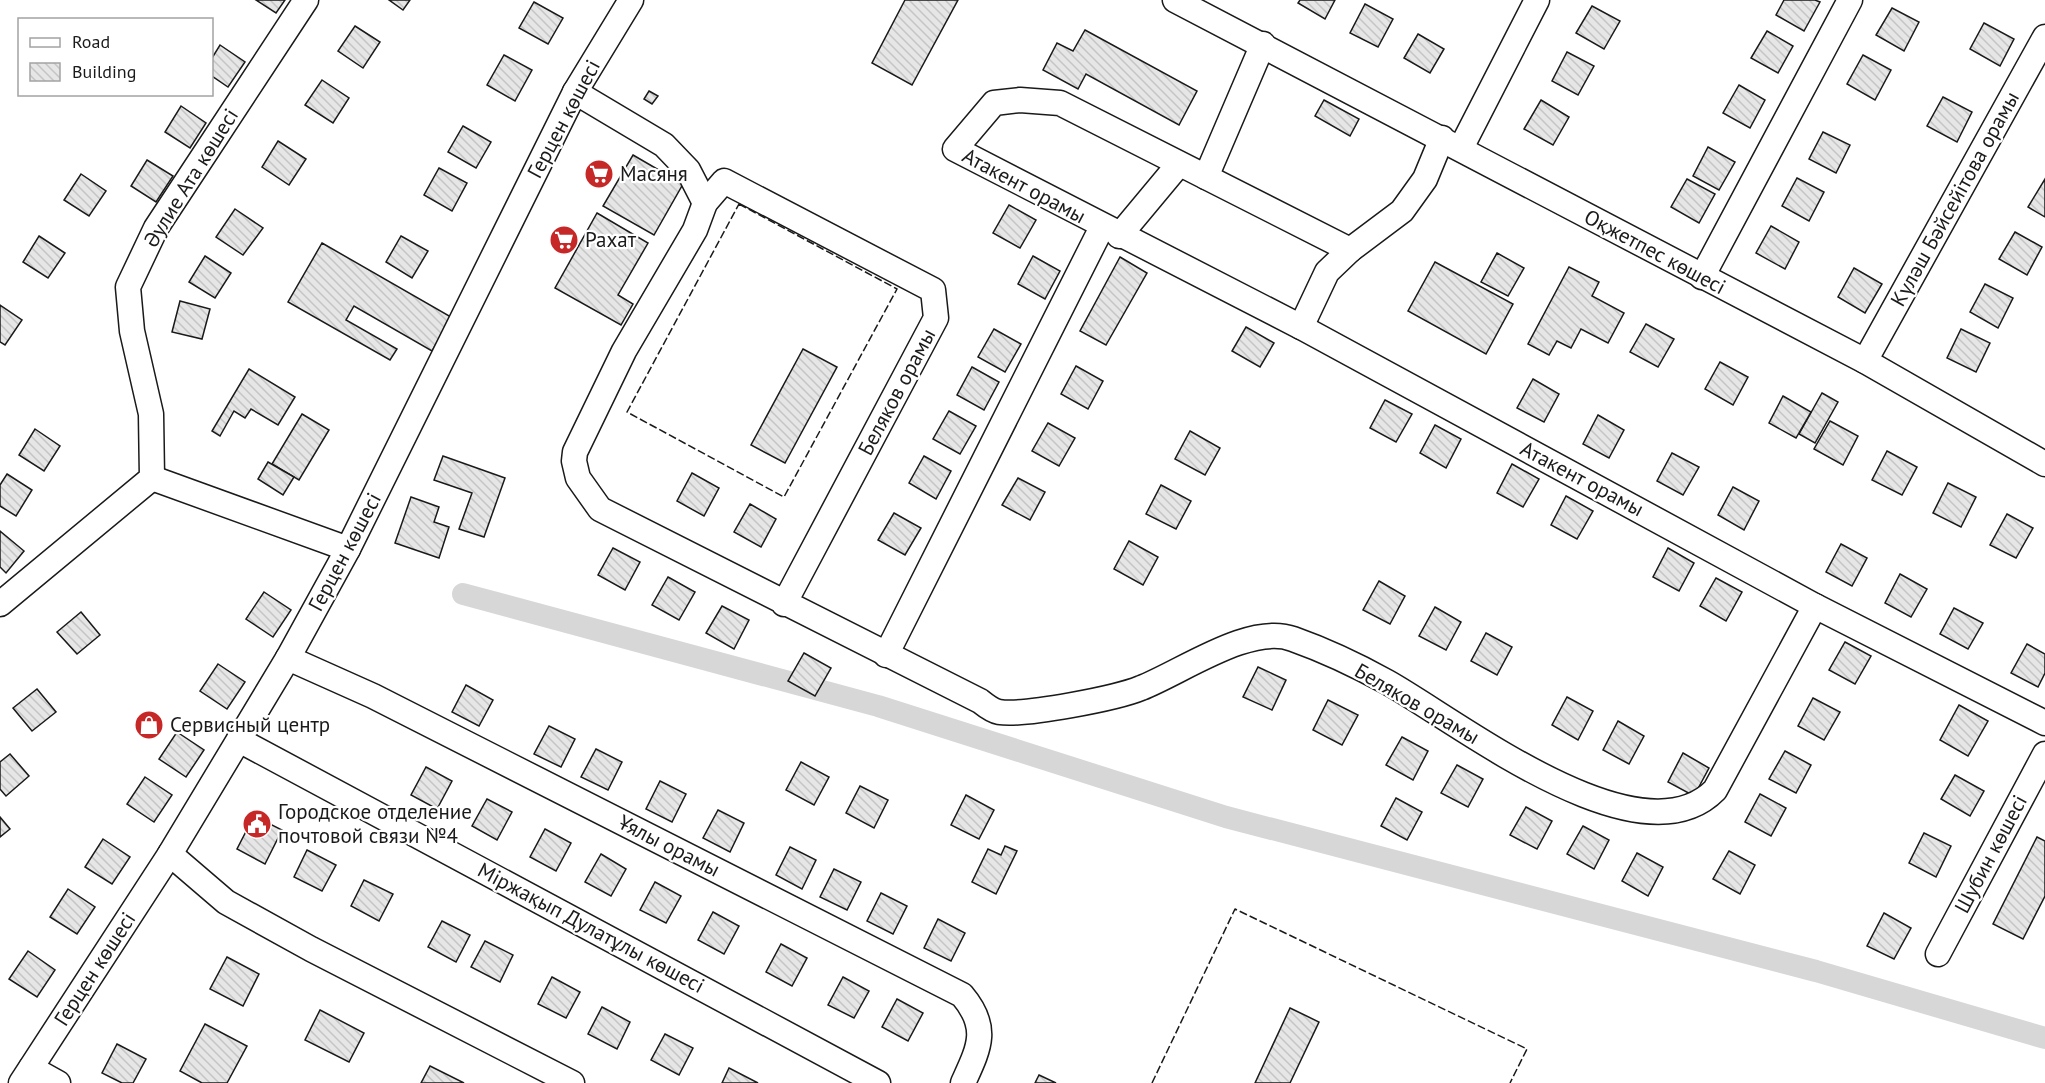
<svg xmlns="http://www.w3.org/2000/svg" width="2045" height="1083" font-family="'PT Sans',sans-serif">
<style>
.lines{fill:none;stroke-linecap:round;stroke-linejoin:round}
.canal{stroke:#d7d7d7;stroke-width:22}
.building{fill:url(#building-back-hatch);stroke:#1a1a1a;stroke-width:1.5}
.minor-casing{stroke:#1a1a1a;stroke-width:27}
.minor{stroke:#fff;stroke-width:24}
.fence{stroke:#1a1a1a;stroke-width:1.5;stroke-dasharray:8 3;stroke-linecap:butt}
.labels{text-anchor:middle;stroke-width:4.5;stroke-linejoin:round;paint-order:stroke}
.street-label{font-size:21px;fill:#1a1a1a;stroke:#fff}
.poi-label{font-size:21px;fill:#1a1a1a;stroke:#fff;text-anchor:start}
</style>
<defs>
<pattern id="building-back-hatch" width="6" height="6" patternUnits="userSpaceOnUse" patternTransform="scale(1.5)"><rect width="6" height="6" fill="#e6e6e6"/><path d="M-1 5l2 2M0 0l6 6M5-1l2 2" fill="none" stroke="#c5c5c5"/></pattern>
</defs>
<rect width="100%" height="100%" fill="#fff"/>
<g class="lines">
<polyline class="canal" points="463,594 878,706 1226,817 1816,971 2045,1038"/>
</g>
<g class="building">
<polygon points="256,0 285,0 276,13"/>
<polygon points="389,0 410,0 403,10"/>
<polygon points="905,0 958,0 912,85 872,63"/>
<polygon points="1300,0 1335,0 1325,19 1298,3"/>
<polygon points="1784,0 1815,0 1820,2 1804,31 1776,15"/>
<polygon points="534,2 563,18 548,44 519,28"/>
<polygon points="1365,4 1393,19 1378,47 1350,33"/>
<polygon points="1592,6 1620,21 1604,49 1576,33"/>
<polygon points="1892,8 1919,22 1904,51 1876,35"/>
<polygon points="1984,23 2014,39 2000,66 1970,49"/>
<polygon points="355,26 380,42 363,68 338,51"/>
<polygon points="1085,30 1197,91 1179,125 1086,74 1078,89 1043,70 1057,43 1073,51"/>
<polygon points="1767,31 1793,46 1778,73 1751,58"/>
<polygon points="1418,34 1444,49 1430,73 1404,58"/>
<polygon points="220,45 245,62 228,87 212,76 212,58"/>
<polygon points="1567,52 1594,66 1578,95 1552,81"/>
<polygon points="504,55 532,70 515,101 487,85"/>
<polygon points="1863,55 1891,70 1875,100 1847,84"/>
<polygon points="322,80 349,98 333,123 305,105"/>
<polygon points="1739,85 1765,100 1750,128 1723,113"/>
<polygon points="649,91 658,96 652,104 644,99"/>
<polygon points="1943,97 1972,112 1957,142 1927,126"/>
<polygon points="1324,100 1359,119 1350,136 1315,116"/>
<polygon points="1541,100 1569,117 1553,145 1524,129"/>
<polygon points="181,106 206,123 190,148 165,132"/>
<polygon points="463,126 491,142 476,168 448,152"/>
<polygon points="1823,132 1850,145 1836,173 1809,159"/>
<polygon points="278,141 306,159 289,185 262,167"/>
<polygon points="1708,147 1735,162 1719,190 1693,176"/>
<polygon points="633,155 683,184 654,235 603,206"/>
<polygon points="147,160 173,176 156,202 131,186"/>
<polygon points="439,168 467,183 452,211 424,195"/>
<polygon points="81,174 106,191 89,216 64,200"/>
<polygon points="1797,178 1824,192 1809,221 1782,206"/>
<polygon points="1687,179 1715,194 1699,223 1671,207"/>
<polygon points="2045,179 2045,217 2028,207"/>
<polygon points="1009,205 1036,220 1020,248 993,233"/>
<polygon points="235,209 263,228 243,255 216,237"/>
<polygon points="597,213 648,243 618,295 633,304 621,325 555,288"/>
<polygon points="1771,226 1799,242 1785,269 1756,253"/>
<polygon points="2015,232 2042,247 2027,275 1999,259"/>
<polygon points="39,236 65,253 48,278 23,262"/>
<polygon points="401,236 428,251 412,278 386,262"/>
<polygon points="322,243 451,317 432,351 354,306 346,320 397,349 390,360 288,302"/>
<polygon points="1497,253 1524,268 1508,296 1481,282"/>
<polygon points="205,256 231,273 215,298 189,282"/>
<polygon points="1033,256 1060,271 1045,299 1018,284"/>
<polygon points="1120,257 1147,273 1106,345 1080,331"/>
<polygon points="1435,262 1513,304 1486,354 1408,311"/>
<polygon points="1569,267 1599,282 1592,296 1624,313 1608,343 1581,329 1571,348 1557,341 1549,355 1528,344"/>
<polygon points="1854,268 1882,284 1865,313 1838,297"/>
<polygon points="1985,284 2013,298 1998,328 1970,312"/>
<polygon points="180,301 210,309 202,339 172,332"/>
<polygon points="0,305 22,320 5,345 0,342"/>
<polygon points="1646,324 1674,339 1658,367 1630,352"/>
<polygon points="1246,327 1274,343 1260,367 1232,351"/>
<polygon points="994,329 1021,344 1005,372 978,357"/>
<polygon points="1961,329 1990,343 1976,372 1947,358"/>
<polygon points="803,349 837,367 785,463 751,445"/>
<polygon points="1720,362 1748,377 1733,405 1705,389"/>
<polygon points="1076,366 1103,381 1088,409 1061,394"/>
<polygon points="972,367 999,382 984,410 957,395"/>
<polygon points="249,369 295,397 278,425 251,409 245,418 234,411 220,436 212,431"/>
<polygon points="1533,379 1559,394 1544,422 1517,408"/>
<polygon points="1822,393 1838,402 1815,443 1799,434"/>
<polygon points="1783,396 1811,412 1796,438 1769,423"/>
<polygon points="1385,400 1412,414 1396,442 1370,428"/>
<polygon points="949,411 976,426 960,454 933,439"/>
<polygon points="302,414 329,430 299,480 272,464"/>
<polygon points="1598,415 1624,430 1609,458 1583,444"/>
<polygon points="1830,421 1858,436 1843,465 1814,449"/>
<polygon points="1048,423 1075,438 1059,466 1032,451"/>
<polygon points="1435,425 1461,439 1446,468 1420,453"/>
<polygon points="35,429 60,446 44,471 19,455"/>
<polygon points="1190,431 1220,448 1205,475 1175,459"/>
<polygon points="1887,451 1917,467 1902,495 1872,480"/>
<polygon points="1672,453 1699,467 1683,495 1657,481"/>
<polygon points="443,456 505,478 484,537 459,529 472,493 434,480"/>
<polygon points="924,456 951,471 936,499 909,483"/>
<polygon points="268,462 294,477 283,495 258,479"/>
<polygon points="1512,464 1539,479 1523,507 1497,493"/>
<polygon points="692,473 719,488 704,516 677,501"/>
<polygon points="7,474 32,490 16,516 0,506 0,485"/>
<polygon points="1018,478 1045,492 1030,520 1002,505"/>
<polygon points="1948,483 1976,497 1961,527 1933,513"/>
<polygon points="1161,485 1191,501 1176,529 1146,514"/>
<polygon points="1733,487 1759,501 1744,530 1718,515"/>
<polygon points="1566,496 1593,511 1577,539 1551,525"/>
<polygon points="411,497 439,507 434,522 449,527 439,558 395,543"/>
<polygon points="750,504 776,519 761,547 734,532"/>
<polygon points="894,513 921,528 905,555 878,540"/>
<polygon points="2007,514 2033,528 2016,558 1990,545"/>
<polygon points="0,531 24,551 6,573 0,567"/>
<polygon points="1129,541 1158,557 1143,585 1114,569"/>
<polygon points="1841,544 1867,558 1852,586 1826,572"/>
<polygon points="613,548 640,562 625,590 598,575"/>
<polygon points="1668,548 1694,563 1679,591 1653,577"/>
<polygon points="1900,574 1927,589 1911,617 1885,603"/>
<polygon points="668,577 695,592 679,620 652,605"/>
<polygon points="1716,578 1742,592 1726,621 1700,606"/>
<polygon points="1379,581 1405,596 1390,624 1363,610"/>
<polygon points="264,592 291,610 273,637 246,619"/>
<polygon points="722,606 749,620 734,649 706,633"/>
<polygon points="1435,607 1461,622 1446,650 1419,636"/>
<polygon points="1954,608 1983,623 1968,649 1940,634"/>
<polygon points="81,612 100,635 77,654 57,632"/>
<polygon points="1486,633 1512,647 1497,675 1471,661"/>
<polygon points="1845,642 1871,656 1855,684 1829,670"/>
<polygon points="2027,644 2045,654 2045,673 2038,687 2011,673"/>
<polygon points="804,653 831,668 815,696 788,681"/>
<polygon points="218,664 245,682 227,709 200,691"/>
<polygon points="1258,667 1286,680 1272,710 1243,697"/>
<polygon points="466,685 493,700 479,726 452,712"/>
<polygon points="37,689 56,712 32,731 13,708"/>
<polygon points="1567,697 1593,711 1578,740 1552,725"/>
<polygon points="1813,698 1840,712 1824,740 1798,726"/>
<polygon points="1328,700 1358,715 1342,745 1313,730"/>
<polygon points="1959,705 1988,721 1968,756 1940,740"/>
<polygon points="1618,721 1644,736 1629,764 1603,750"/>
<polygon points="549,726 575,739 561,767 534,754"/>
<polygon points="177,732 204,750 186,777 159,759"/>
<polygon points="1402,737 1428,751 1413,780 1386,765"/>
<polygon points="596,749 622,762 608,790 581,777"/>
<polygon points="1785,751 1811,765 1796,793 1769,779"/>
<polygon points="1683,753 1709,768 1694,796 1668,782"/>
<polygon points="10,754 29,776 6,796 0,789 0,762"/>
<polygon points="801,762 829,777 814,805 786,790"/>
<polygon points="1457,765 1483,779 1468,807 1441,793"/>
<polygon points="426,767 452,781 437,809 411,795"/>
<polygon points="1955,775 1984,791 1970,816 1941,799"/>
<polygon points="145,777 172,795 154,822 127,804"/>
<polygon points="660,781 686,794 672,822 646,809"/>
<polygon points="860,786 888,800 874,828 846,813"/>
<polygon points="1760,794 1786,808 1771,836 1745,822"/>
<polygon points="966,795 994,810 979,839 951,825"/>
<polygon points="1396,798 1422,812 1407,840 1381,826"/>
<polygon points="487,799 512,812 497,840 472,826"/>
<polygon points="1526,807 1552,821 1537,849 1510,835"/>
<polygon points="718,810 744,823 730,852 703,838"/>
<polygon points="254,816 282,830 265,864 237,849"/>
<polygon points="0,817 10,829 0,837"/>
<polygon points="1583,826 1609,840 1594,869 1567,854"/>
<polygon points="545,829 571,843 556,871 530,857"/>
<polygon points="1924,833 1951,846 1936,877 1909,863"/>
<polygon points="2037,837 2045,841 2045,896 2023,939 1993,924"/>
<polygon points="103,839 130,857 112,884 85,867"/>
<polygon points="1005,846 1017,851 996,894 972,882 988,849 1001,855"/>
<polygon points="790,847 816,860 802,889 776,875"/>
<polygon points="307,850 336,865 322,891 294,877"/>
<polygon points="1729,851 1755,865 1740,894 1713,879"/>
<polygon points="1637,853 1663,867 1648,896 1622,881"/>
<polygon points="601,854 626,869 611,896 585,882"/>
<polygon points="834,869 861,882 847,910 820,897"/>
<polygon points="364,880 393,894 379,921 351,906"/>
<polygon points="655,882 681,896 666,923 640,910"/>
<polygon points="68,889 95,907 77,934 50,917"/>
<polygon points="881,893 907,906 893,934 867,921"/>
<polygon points="713,912 739,926 724,954 698,940"/>
<polygon points="1884,913 1911,928 1894,959 1867,946"/>
<polygon points="938,919 965,933 951,961 924,948"/>
<polygon points="442,921 470,935 456,962 428,947"/>
<polygon points="485,941 513,955 500,982 471,967"/>
<polygon points="781,944 807,958 792,986 766,972"/>
<polygon points="28,951 55,970 37,997 9,979"/>
<polygon points="227,957 259,974 243,1006 210,989"/>
<polygon points="552,977 580,992 566,1018 538,1004"/>
<polygon points="843,977 869,991 854,1018 828,1005"/>
<polygon points="897,999 923,1013 908,1041 882,1027"/>
<polygon points="602,1007 630,1022 617,1049 588,1034"/>
<polygon points="1290,1008 1319,1022 1290,1083 1255,1083"/>
<polygon points="320,1010 364,1033 349,1062 305,1040"/>
<polygon points="205,1024 247,1046 227,1083 202,1083 180,1071"/>
<polygon points="665,1034 693,1048 679,1075 651,1060"/>
<polygon points="117,1044 146,1059 133,1083 122,1083 102,1073"/>
<polygon points="430,1066 464,1083 421,1083"/>
<polygon points="729,1068 758,1083 722,1083"/>
<polygon points="1039,1075 1056,1083 1035,1083"/>
</g>
<g class="lines">
<g class="minor-casing">
<g id="minor">
<polyline points="1175,0 1865,361 2045,464"/>
<polyline points="575,92 664,145 688,170 705,203"/>
<polyline points="1461,148 1537,0"/>
<polyline points="1206,177 1263,44"/>
<polyline points="1119,236 1179,164"/>
<polyline points="1350,250 1060,103 1020,100 994,103 955,149 1301,327 1815,606 2045,723"/>
<polyline points="1702,277 1850,0"/>
<polyline points="1301,327 1327,272 1350,250 1402,211 1425,179 1442,138"/>
<polyline points="1865,361 2045,37"/>
<polyline points="152,478 348,549"/>
<polyline points="0,604 152,478 151,414 132,331 128,287 156,228 306,0"/>
<path d="M784,604L936,318L933,290L724,181L705,203L695,230L624,351L575,452L574,461L578,478L600,509L980,701C985,705 993,711 999,712C1025,716 1117,698 1141,688C1182,672 1250,623 1293,639C1324,650 1358,666 1387,682C1457,721 1640,866 1715,790L1815,606"/>
<polyline points="886,655 1102,227"/>
<path d="M288,658L373,696L962,995C990,1028 979,1048 963,1083"/>
<polyline points="239,740 878,1083"/>
<polyline points="170,854 226,902 311,949 572,1083"/>
<polyline points="1938,954 2045,754"/>
<polyline points="31,1068 58,1083"/>
<polyline points="21,1083 170,854 288,658 348,549 575,92 631,0"/>
</g>
</g>
<use href="#minor" class="minor"/>
<g class="fence">
<polygon points="739,204 897,289 784,497 627,412"/>
<polyline points="1152,1083 1235,909 1527,1049 1510,1083"/>
</g>
</g>
<defs>
<g id="supermarket-disc" transform="scale(1.5)"><circle r="9.5" fill="#c62828" stroke="#fff"/><path d="M-6-5.5h2.5l.6 2H6L4.5 2H-2.5L-4.4-4H-6ZM-1.5 3.2a1.3 1.3 0 1 0 .1 0ZM3 3.2a1.3 1.3 0 1 0 .1 0Z" fill="#fff"/></g>
<g id="shop-disc" transform="scale(1.5)"><circle r="9.5" fill="#c62828" stroke="#fff"/><path d="M-5-2.5h2.3a2.7 3.5 0 0 1 5.4 0H5L5.5 6h-11ZM-1.5-2.5h3a1.5 2.3 0 0 0-3 0Z" fill="#fff"/></g>
<g id="civic-disc" transform="scale(1.5)"><circle r="9.5" fill="#c62828" stroke="#fff"/><path d="M-.6-6.5H3V-4.5H.6V-3L4-1V1h2V6H-6V1h2V-1L-.6-3ZM-1.2 2.5V6h2.4V2.5Z" fill="#fff"/></g>
</defs>
<g fill-rule="evenodd">
<use href="#supermarket-disc" x="599" y="174"/>
<use href="#supermarket-disc" x="564" y="240"/>
<use href="#shop-disc" x="149" y="725"/>
<use href="#civic-disc" x="257" y="824"/>
</g>
<g class="labels">
<g class="street-label">
<text transform="translate(564 119) rotate(-62)" y="7">Герцен көшесі</text>
<text transform="translate(191 178) rotate(-58)" y="7">Әулие Ата көшесі</text>
<text transform="translate(1024 186) rotate(28)" y="7">Атакент орамы</text>
<text transform="translate(1955 199) rotate(-61)" y="7">Күләш Бәйсейітова орамы</text>
<text transform="translate(1655 252) rotate(28)" y="7">Оқжетпес көшесі</text>
<text transform="translate(897 392) rotate(-62)" y="7">Беляков орамы</text>
<text transform="translate(1582 479) rotate(28)" y="7">Атакент орамы</text>
<text transform="translate(345 552) rotate(-62)" y="7">Герцен көшесі</text>
<text transform="translate(1417 704) rotate(30)" y="7">Беляков орамы</text>
<text transform="translate(669 846) rotate(27)" y="7">Ұялы орамы</text>
<text transform="translate(1991 854) rotate(-62)" y="7">Шубин көшесі</text>
<text transform="translate(591 928) rotate(28)" y="7">Міржақып Дулатұлы көшесі</text>
<text transform="translate(95 969) rotate(-57)" y="7">Герцен көшесі</text>
</g>
<g class="poi-label">
<text x="620" y="181">Масяня</text>
<text x="585" y="247">Рахат</text>
<text x="170" y="732">Сервисный центр</text>
<text x="278" y="819">Городское отделение<tspan x="278" dy="24">почтовой связи №4</tspan></text>
</g>
</g>
<rect x="18" y="18" width="195" height="78" fill="#ffffff" stroke="#a3a3a3" stroke-width="1.5"/>
<rect x="30" y="38" width="30" height="9" fill="#ffffff" stroke="#a3a3a3" stroke-width="1.5"/>
<text x="72" y="48" font-size="18" fill="#1a1a1a">Road</text>
<rect x="30" y="63" width="30" height="18" fill="url(#building-back-hatch)" stroke="#a3a3a3" stroke-width="1.5"/>
<text x="72" y="78" font-size="18" fill="#1a1a1a">Building</text>
</svg>
